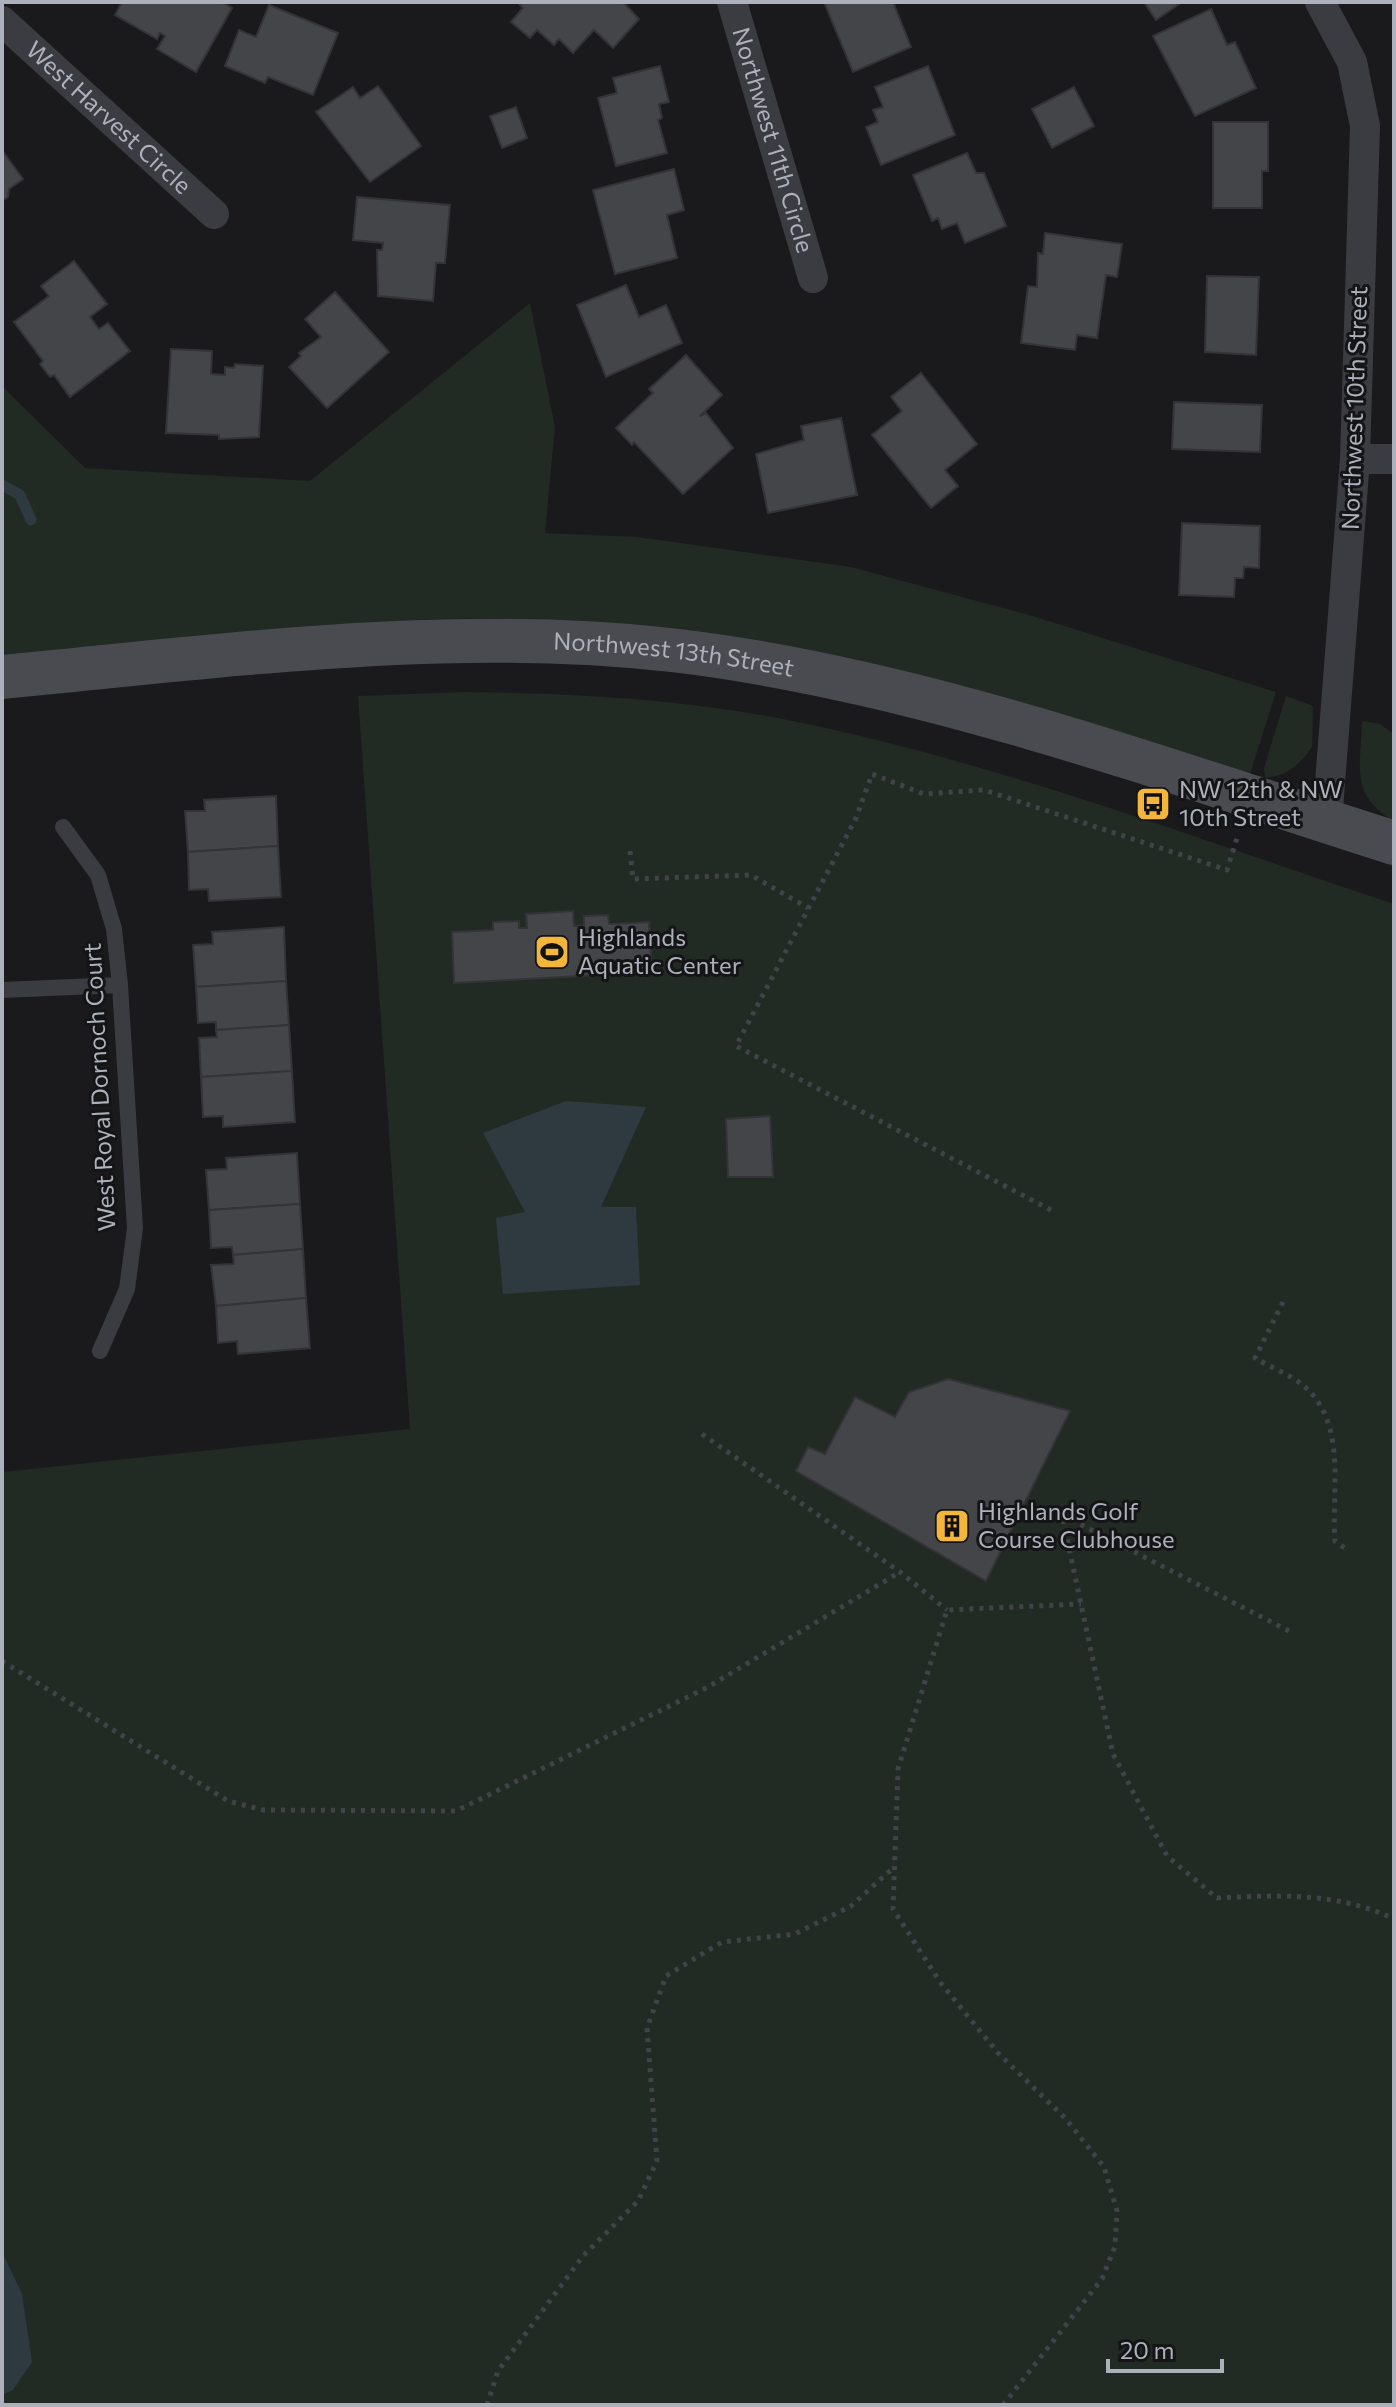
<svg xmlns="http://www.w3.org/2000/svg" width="1396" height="2407" font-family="Commissioner,sans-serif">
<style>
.green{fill:#212a23}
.water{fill:#2f3940}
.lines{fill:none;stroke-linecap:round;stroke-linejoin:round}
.stream{stroke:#2f3940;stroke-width:11}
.building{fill:#444549;stroke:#343438;stroke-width:2}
.path{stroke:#414348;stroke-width:5;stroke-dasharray:4 6;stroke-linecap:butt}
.lane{stroke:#3b3c41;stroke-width:16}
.street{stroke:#3b3c41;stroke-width:30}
.secondary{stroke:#494b51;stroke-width:44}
.labels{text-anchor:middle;stroke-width:6;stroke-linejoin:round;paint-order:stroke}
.street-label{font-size:24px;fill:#acb1bb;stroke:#151517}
.poi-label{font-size:24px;fill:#acb1bb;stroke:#151517;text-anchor:start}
</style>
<rect width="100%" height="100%" fill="#1a1a1c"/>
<g class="green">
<polygon points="530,303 555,427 545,533 638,537 851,567 1029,615 1276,692 1250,774 874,664 805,650 583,622 502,618 414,620 2,655 2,386 85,468 310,481"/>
<path d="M463,692C572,693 685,699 793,721C998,763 1196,838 1394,904V2405H2V1472L410,1429L358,696Z"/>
<path d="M1286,696L1313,706L1312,747C1301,763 1286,778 1265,777L1264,768Z"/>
<path d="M1362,721L1380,724L1394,734V822C1349,793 1361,768 1362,721Z"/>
</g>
<g class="water">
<polygon points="566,1101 646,1107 601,1207 636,1207 640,1285 503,1294 496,1218 525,1212 483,1133"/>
<polygon points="2,2252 22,2294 32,2362 13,2390 2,2395"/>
</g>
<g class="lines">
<polyline class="stream" points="2,485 20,495 31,520"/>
</g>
<g class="building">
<polygon points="122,2 222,2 232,8 196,72 157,49 165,36 160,33 157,39 115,15"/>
<polygon points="517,2 623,2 639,19 613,48 594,30 573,53 559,39 554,45 537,30 530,38 511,22 523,8"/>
<polygon points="824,2 893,2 911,47 853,72"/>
<polygon points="1144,2 1182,2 1156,20"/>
<polygon points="269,5 338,33 313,95 268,77 265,83 225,66 239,30 256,37"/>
<polygon points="1211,9 1227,45 1235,42 1256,88 1195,116 1153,36"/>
<polygon points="660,66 669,102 659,104 662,118 658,120 667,153 616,166 598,98 617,93 613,78"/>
<polygon points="928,66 955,135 881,165 866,127 878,122 873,110 883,107 875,87"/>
<polygon points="378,86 421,146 370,182 316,112 353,87 360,98"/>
<polygon points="1074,87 1094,126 1052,148 1032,109"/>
<polygon points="516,107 527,138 502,148 490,116"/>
<polygon points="1213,122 1268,122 1268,171 1262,171 1262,208 1213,208"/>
<polygon points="2,150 23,179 9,189 8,197 2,201"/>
<polygon points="967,153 976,173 984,173 1006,226 965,243 957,223 942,229 938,218 932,221 913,175"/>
<polygon points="674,169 684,210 667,215 677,258 615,274 593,190"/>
<polygon points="357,197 450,205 445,263 436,263 433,301 378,296 377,250 382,250 383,243 353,240"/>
<polygon points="1045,233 1122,244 1117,277 1106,275 1097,338 1077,335 1075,350 1021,343 1028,286 1037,287 1038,253 1043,254"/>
<polygon points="74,261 107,304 90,317 99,329 108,323 130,351 70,397 54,375 50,377 40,364 43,361 14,322 49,296 41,286"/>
<polygon points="1207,276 1259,277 1256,355 1205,352"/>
<polygon points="626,285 639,317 666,305 682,343 606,377 577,305"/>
<polygon points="335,292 389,352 327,408 289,367 301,356 299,353 321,337 305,319"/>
<polygon points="171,349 212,351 211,374 225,375 225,367 234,368 235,364 263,366 259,437 219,439 219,435 166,433"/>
<polygon points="686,355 722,395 700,416 706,413 733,448 683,494 634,442 632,445 616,428 653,393 649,389"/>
<polygon points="921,373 977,444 945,470 958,486 931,508 872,435 902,411 891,397"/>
<polygon points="1174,402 1262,405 1260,452 1172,449"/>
<polygon points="841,418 857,495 768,513 756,454 804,440 801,426"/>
<polygon points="1182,523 1260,526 1259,568 1244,567 1243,578 1235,578 1234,597 1179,595"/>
<polygon points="276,796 278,846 188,852 185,811 205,811 204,800"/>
<polygon points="278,846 281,897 209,901 208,889 189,890 188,852"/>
<polygon points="573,911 574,926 584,926 584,916 608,915 609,924 649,922 652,972 454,983 452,932 493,930 493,922 519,921 519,928 527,928 526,914"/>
<polygon points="284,927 286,981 196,987 193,945 213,944 212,932"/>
<polygon points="286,981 289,1025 216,1030 216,1022 198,1023 196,987"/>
<polygon points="289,1025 292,1071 201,1077 199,1038 217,1037 216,1030"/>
<polygon points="292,1071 295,1122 223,1127 223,1116 203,1117 201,1077"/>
<polygon points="770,1116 773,1177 728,1177 726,1119"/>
<polygon points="297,1153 300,1204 209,1210 206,1170 227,1169 226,1158"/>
<polygon points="300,1204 303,1249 233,1255 232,1247 211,1248 209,1210"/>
<polygon points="303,1249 306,1298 216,1306 211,1265 234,1264 233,1255"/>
<polygon points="306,1298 310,1348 238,1354 237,1341 218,1343 216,1306"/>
<polygon points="948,1379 1070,1411 986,1581 796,1471 808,1447 825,1454 855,1397 895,1417 909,1392"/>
</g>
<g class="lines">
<g class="path">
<polyline points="630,851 633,879 751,875 808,908"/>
<polyline points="1051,1210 736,1046 856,818 872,774 924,794 984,790 1227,870 1238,835"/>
<path d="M1283,1302L1255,1358C1270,1367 1291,1375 1304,1386C1348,1424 1331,1491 1335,1541L1349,1551"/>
<polyline points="702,1434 900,1572 947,1610"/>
<path d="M1289,1631L1062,1515L1113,1754L1167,1856L1217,1898C1277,1895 1339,1892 1394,1919"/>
<polyline points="2,1661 228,1801 263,1810 456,1811 708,1687 900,1572"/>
<polyline points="487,2405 498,2371 583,2256 638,2201 657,2161 647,2028 666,1976 722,1942 795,1934 851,1906 892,1869"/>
<polyline points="1003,2405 1102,2279 1115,2246 1117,2211 1104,2167 1066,2119 998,2053 940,1982 893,1909 898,1769 947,1610 1081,1604"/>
</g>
<g class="lane">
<polyline points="63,827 98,875 114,929 120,985 135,1228 127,1289 100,1351"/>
<polyline points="2,990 120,985"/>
</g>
<g class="street">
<path id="s1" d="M732,2L813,278"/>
<polyline points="1320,2 1352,62 1365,126 1355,459 1327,822"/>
<path id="s2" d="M2,21L214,214"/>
<polyline points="1355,459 1394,459"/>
</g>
<path class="secondary" id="s3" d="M2,677C224,656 448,625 671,650C914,678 1161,769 1394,843"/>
</g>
<defs>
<g id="bus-square" transform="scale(1.8)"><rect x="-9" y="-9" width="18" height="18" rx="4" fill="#f3b63b" stroke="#151517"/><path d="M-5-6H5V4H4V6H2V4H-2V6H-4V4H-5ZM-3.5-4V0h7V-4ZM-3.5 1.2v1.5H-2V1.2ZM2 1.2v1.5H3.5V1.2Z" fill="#111"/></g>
<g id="stadium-square" transform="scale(1.8)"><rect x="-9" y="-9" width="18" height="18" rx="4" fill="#f3b63b" stroke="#151517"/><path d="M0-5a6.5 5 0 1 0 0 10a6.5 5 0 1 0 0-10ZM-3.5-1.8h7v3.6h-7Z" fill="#111"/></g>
<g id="building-square" transform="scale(1.8)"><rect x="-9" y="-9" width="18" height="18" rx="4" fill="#f3b63b" stroke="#151517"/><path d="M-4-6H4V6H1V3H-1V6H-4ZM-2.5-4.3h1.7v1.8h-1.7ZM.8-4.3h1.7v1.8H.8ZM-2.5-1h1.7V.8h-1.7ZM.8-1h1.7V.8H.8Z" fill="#111"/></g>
</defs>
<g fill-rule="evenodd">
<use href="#bus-square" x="1153" y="804"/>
<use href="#stadium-square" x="552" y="952"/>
<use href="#building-square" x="952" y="1526"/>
</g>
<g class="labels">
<g class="street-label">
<text dy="8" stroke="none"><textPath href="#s2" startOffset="144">West Harvest Circle</textPath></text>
<text dy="8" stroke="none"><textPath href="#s1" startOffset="144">Northwest 11th Circle</textPath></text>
<text transform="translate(1355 408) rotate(-88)" y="8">Northwest 10th Street</text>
<text dy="8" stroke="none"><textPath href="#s3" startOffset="674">Northwest 13th Street</textPath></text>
<text transform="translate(100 1087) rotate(-93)" y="8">West Royal Dornoch Court</text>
</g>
<g class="poi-label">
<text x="1179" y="798">NW 12th &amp; NW<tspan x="1179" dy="28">10th Street</tspan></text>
<text x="578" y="946">Highlands<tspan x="578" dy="28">Aquatic Center</tspan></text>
<text x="978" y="1520">Highlands Golf<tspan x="978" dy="28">Course Clubhouse</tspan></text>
</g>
</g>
<rect width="1396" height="2407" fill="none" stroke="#acb1bb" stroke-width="8"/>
<path d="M1108 2359v12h114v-12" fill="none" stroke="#acb1bb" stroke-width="4"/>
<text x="1120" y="2359" font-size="24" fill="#acb1bb" stroke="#151517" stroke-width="6" paint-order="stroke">20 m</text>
</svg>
